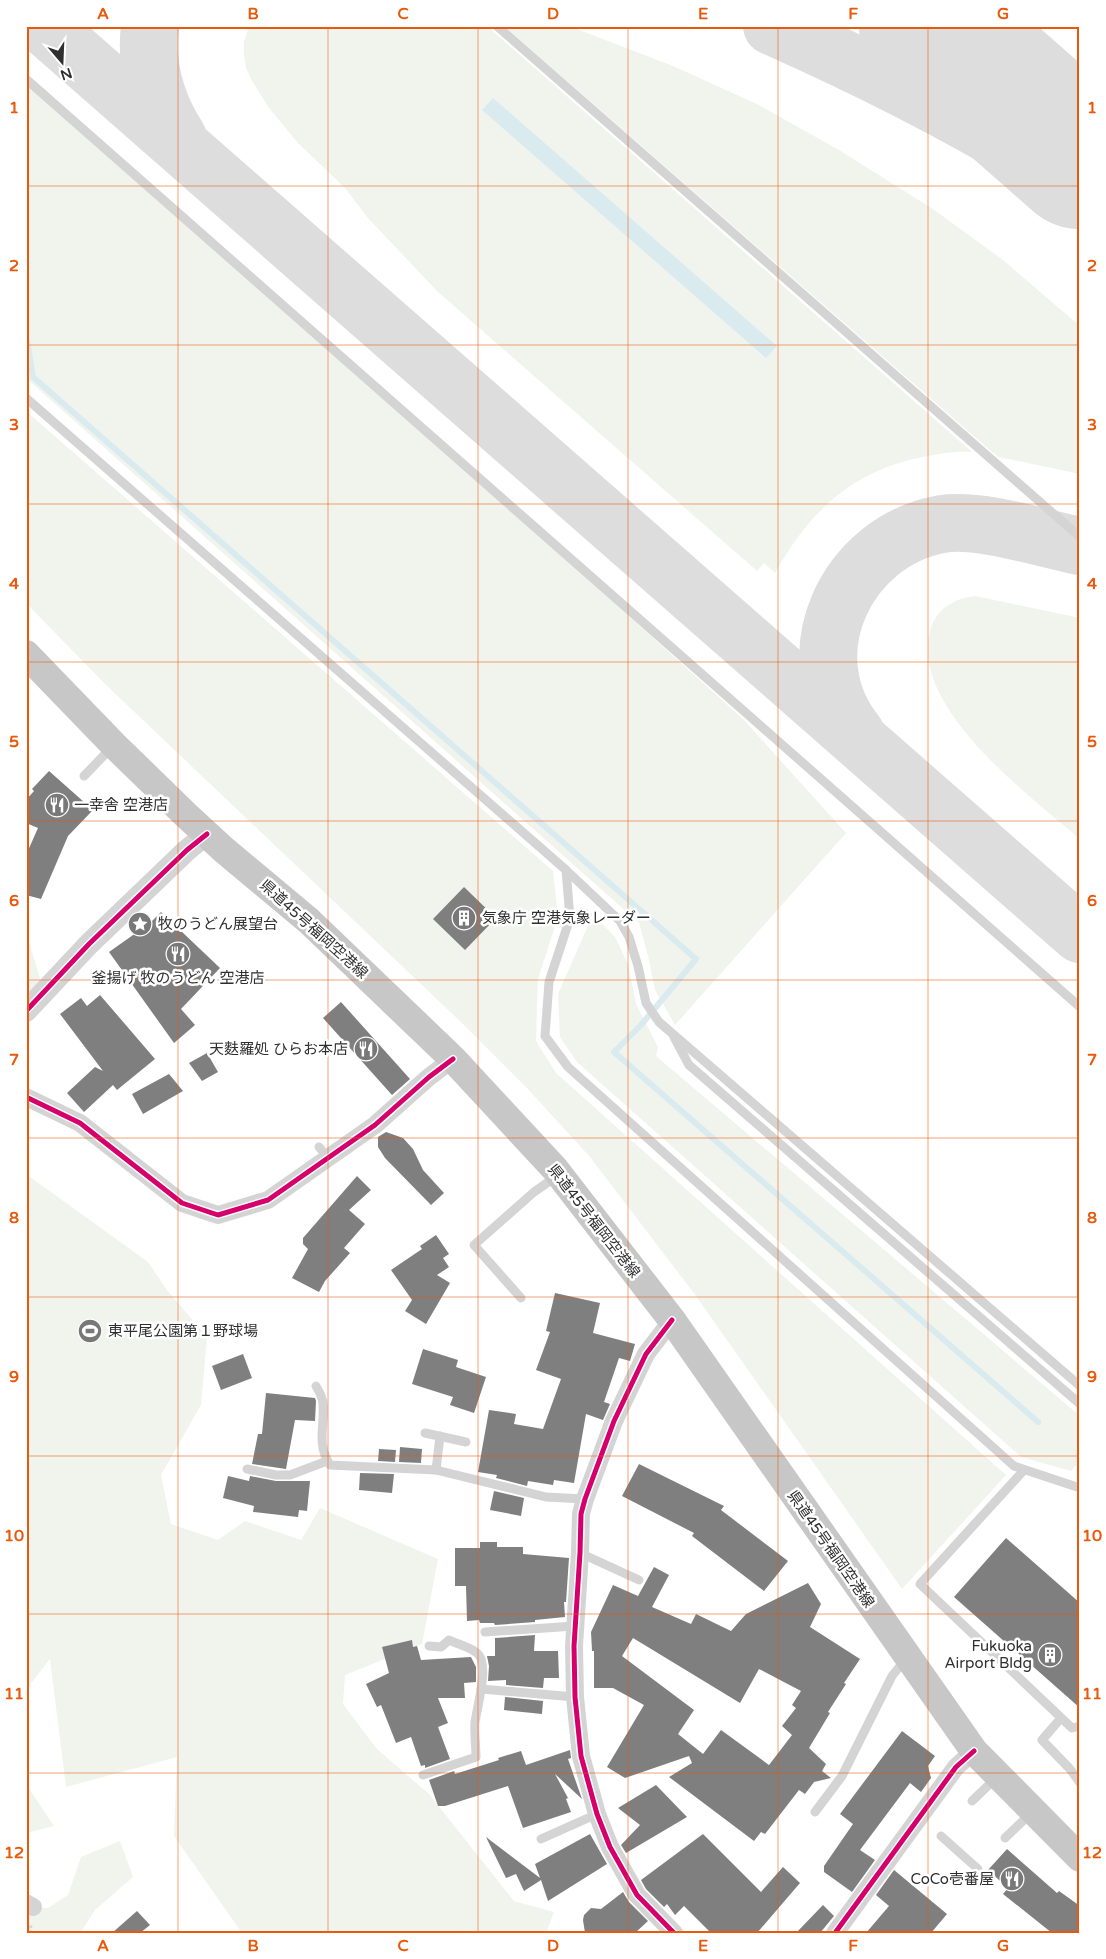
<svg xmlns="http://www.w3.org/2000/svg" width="1106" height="1959" font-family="'Varela Round','Noto Sans JP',sans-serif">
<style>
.green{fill:#f1f4ec}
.water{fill:#daebf0}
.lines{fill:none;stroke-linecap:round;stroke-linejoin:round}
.stream{stroke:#daebf0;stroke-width:6}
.taxiway{stroke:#ddd;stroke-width:58}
.runway{stroke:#ddd;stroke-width:142}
.building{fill:#7f7f7f;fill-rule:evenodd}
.path{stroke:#d4d4d4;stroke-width:3;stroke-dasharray:2.5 2.5;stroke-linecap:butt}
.service{stroke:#d4d4d4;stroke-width:9}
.minor{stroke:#d4d4d4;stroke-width:18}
.tertiary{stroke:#d4d4d4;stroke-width:22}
.primary{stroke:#c7c7c7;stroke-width:28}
.cycleway-casing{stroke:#fff;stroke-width:8}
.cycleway{stroke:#d6006c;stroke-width:5}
.grid{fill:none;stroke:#e8590c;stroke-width:1;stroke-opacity:0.55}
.labels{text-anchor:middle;stroke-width:5;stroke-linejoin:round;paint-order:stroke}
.poi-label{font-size:15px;fill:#2f2f2f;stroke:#fff;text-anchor:start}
.street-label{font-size:15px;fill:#2f2f2f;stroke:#fff}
.neatline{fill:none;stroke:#e8590c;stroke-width:2}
.grid-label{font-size:16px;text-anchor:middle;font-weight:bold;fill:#e8590c}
</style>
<rect width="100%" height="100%" fill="#fff"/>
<g class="green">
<path d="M249,26H487L972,452C956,451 938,454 923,457C852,471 810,511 775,573L764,563L757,571L437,291L367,217L345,188L298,143L269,108L252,81L246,68L244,54V42Z"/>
<polygon points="504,26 569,26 673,66 759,105 839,150 933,209 1003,260 1080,326 1080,474 999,457 992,452"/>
<polygon points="26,83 425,432 743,719 846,833 675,1025 655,990 648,956 639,923 26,378"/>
<polygon points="26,411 553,871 558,917 538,979 536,1041 556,1073 1006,1475 902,1589 696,1296 590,1157 526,1087 464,1025 105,684 26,603"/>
<path d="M975,596L1080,618V839C1030,796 906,705 931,628C937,608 956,598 975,596Z"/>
<polygon points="586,907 615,937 628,964 636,1004 658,1047 656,1056 1080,1416 1080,1461 1071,1471 1021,1457 577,1062 560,1037 558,994 587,928"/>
<polygon points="26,932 43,988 26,1001"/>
<polygon points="26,1174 148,1262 167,1290 207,1337 201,1405 161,1475 171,1524 218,1540 245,1521 301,1540 320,1508 438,1559 422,1644 345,1675 343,1704 377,1749 429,1794 514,1901 554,1912 546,1933 242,1933 174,1836 177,1757 66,1787 50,1659 26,1690"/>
<polygon points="26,1784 54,1826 26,1833"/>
<polygon points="120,1841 133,1877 95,1910 80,1933 26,1933 26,1908 48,1908 68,1895 81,1857"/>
</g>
<polygon class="water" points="493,98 777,346 766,358 482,110"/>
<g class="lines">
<polyline class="stream" points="26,334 33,377 696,959 641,1025 614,1052 1038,1422"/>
<g class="taxiway">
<polyline points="44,26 1080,934"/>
<path d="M150,26C145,67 156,104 178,138"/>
<path d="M772,26C878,73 982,126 1080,189"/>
<polyline points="934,26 960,53"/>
<path d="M856,734C792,655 846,541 942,524C980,518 1041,538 1080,546"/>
</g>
<polyline class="runway" points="930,26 1080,158"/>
</g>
<g class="building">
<polygon points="49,771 93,810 68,836 41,899 26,895 26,855 38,828 26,823 26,800 34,791 32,789"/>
<polygon points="464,887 496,918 465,950 433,919"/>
<polygon points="161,912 220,968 181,1009 195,1025 174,1043 109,952 150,923"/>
<polygon points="100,995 155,1059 117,1090 113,1085 84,1112 67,1093 95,1067 103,1071 60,1014 81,998 87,1006"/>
<polygon points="341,1002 410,1079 392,1095 323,1018"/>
<polygon points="207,1053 218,1072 202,1081 189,1063"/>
<polygon points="169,1074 183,1091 143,1114 132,1094"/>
<polygon points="386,1132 403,1138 413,1149 423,1170 444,1193 431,1205 385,1158 378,1147 378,1137"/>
<polygon points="357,1176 371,1190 349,1210 365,1224 344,1248 350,1253 325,1281 319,1292 292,1278 308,1249 303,1244 303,1238"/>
<polygon points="436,1235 449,1254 443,1258 449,1267 437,1275 450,1283 426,1324 405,1311 412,1300 391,1270 422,1249 420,1246"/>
<polygon points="555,1293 600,1303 593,1333 635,1344 630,1361 619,1358 604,1402 610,1404 603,1420 586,1414 574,1483 554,1480 553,1485 528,1481 527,1486 496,1478 497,1475 478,1472 489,1410 516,1414 514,1424 543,1429 561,1379 536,1370 550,1332 546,1331"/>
<polygon points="423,1349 458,1360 456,1367 486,1377 474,1413 450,1405 453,1397 412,1384"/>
<polygon points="243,1354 252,1378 221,1390 212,1366"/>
<polygon points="266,1393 315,1398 316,1401 315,1421 295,1420 286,1469 252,1464 258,1434 262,1434"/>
<polygon points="400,1447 422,1449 421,1463 399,1462"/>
<polygon points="379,1449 396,1450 395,1462 378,1461"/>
<polygon points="639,1464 724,1506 721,1510 788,1561 764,1591 692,1536 694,1533 622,1496"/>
<polygon points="360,1473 394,1474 392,1493 359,1490"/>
<polygon points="228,1476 249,1481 250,1476 276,1481 310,1481 307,1511 299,1510 298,1517 253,1512 254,1506 223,1498"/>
<polygon points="494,1491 524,1498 521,1516 490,1510"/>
<polygon points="1006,1538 1080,1603 1080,1708 954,1597"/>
<polygon points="480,1542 497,1542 497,1547 523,1547 523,1554 569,1558 566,1602 564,1602 565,1617 535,1620 535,1622 495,1625 494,1623 480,1623 479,1620 467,1621 466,1586 455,1586 455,1548 480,1548"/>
<path d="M654,1567L669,1575L652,1607L691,1624L696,1614L731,1631L746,1614L808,1583L821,1604L810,1627L860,1659L844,1683L846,1684L828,1712L830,1713L809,1748L826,1764L822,1771L831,1778L814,1782L805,1794L799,1790L765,1834L761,1832L754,1841L669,1777L692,1763L689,1756L625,1778L607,1767L644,1705L613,1688H594V1651H592L591,1632L613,1585L638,1596ZM633,1638L740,1703L759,1669L801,1691L792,1705L796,1708L782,1726L792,1735L769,1765L721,1730L703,1754L678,1734L694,1710L622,1656Z"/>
<polygon points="535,1635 534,1651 558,1651 559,1678 544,1678 543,1688 506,1685 506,1680 488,1681 489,1666 487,1656 495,1656 495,1638"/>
<polygon points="412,1640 413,1647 417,1646 421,1660 471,1657 476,1667 476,1682 464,1683 465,1698 438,1698 448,1723 438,1727 450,1759 425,1768 425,1765 421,1766 411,1737 396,1743 381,1705 377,1707 366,1684 389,1673 382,1647"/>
<polygon points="505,1697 543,1701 542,1714 504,1710"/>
<polygon points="902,1731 935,1756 928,1766 931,1778 921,1792 910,1783 860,1850 875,1860 852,1892 824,1872 824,1866 853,1824 840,1814"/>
<polygon points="570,1750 571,1758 568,1759 582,1799 555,1774 568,1798 566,1799 571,1812 523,1828 508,1786 445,1806 438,1806 429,1780 454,1771 455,1774 499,1760 498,1758 521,1751 526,1765"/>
<polygon points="656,1785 687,1817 626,1853 621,1845 640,1825 618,1808"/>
<polygon points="590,1834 607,1864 548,1901 541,1880 524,1891 516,1874 506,1878 486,1837 540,1878 535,1864"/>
<polygon points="703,1834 761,1892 783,1867 800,1883 757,1933 711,1933 684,1906 675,1915 667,1904 664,1907 646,1889 641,1880"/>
<polygon points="1007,1849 1057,1893 1059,1891 1080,1906 1080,1933 1052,1933 1003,1894 1008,1888 988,1870"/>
<polygon points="894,1870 947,1914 931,1933 866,1933 889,1906 876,1895"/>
<polygon points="623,1892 629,1902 648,1921 635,1933 585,1933 583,1920 584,1915 591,1908 601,1909"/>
<polygon points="823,1905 834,1916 820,1933 796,1933"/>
<polygon points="137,1911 150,1925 140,1933 112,1933"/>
</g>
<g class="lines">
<polyline class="path" points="30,1933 31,1925"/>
<g class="service">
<polyline points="497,26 1080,537"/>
<polyline points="26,79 1080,1007"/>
<polyline points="26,398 566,870 570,918 549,982 545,1036 568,1067 1014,1466 1080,1488"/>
<polyline points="84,776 112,747"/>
<polyline points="566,870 620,921 629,937 638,966 646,1003 659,1022 1080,1386"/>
<polyline points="674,1037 689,1065 1080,1404"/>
<polyline points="319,1147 328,1158"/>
<polyline points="521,1298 474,1245 534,1192 557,1176"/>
<path d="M316,1386C319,1391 323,1398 323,1404C325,1427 316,1443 330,1465L436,1470L546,1497L585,1499"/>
<polyline points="425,1433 466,1442"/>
<polyline points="247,1469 276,1475 290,1475 327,1461"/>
<polyline points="436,1470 440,1436"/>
<polyline points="1024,1470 920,1584 1072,1728 1080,1726"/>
<polyline points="580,1553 639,1580"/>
<polyline points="485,1632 575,1626"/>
<polyline points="481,1689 575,1697"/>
<polyline points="1061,1718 1042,1740 1070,1769 1080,1783"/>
<path d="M423,1775L476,1757C476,1746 474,1733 475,1722C477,1707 490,1663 477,1653C470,1647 457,1644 449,1640L441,1647L429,1646"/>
<polyline points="972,1801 996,1778"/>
<polyline points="815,1812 842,1776 892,1676 905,1660"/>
<polyline points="941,1836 978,1869"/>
<polyline points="1005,1838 1032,1812"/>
<polyline points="541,1839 597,1814"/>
</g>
<g class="minor">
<polyline points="26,1097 80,1123 182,1203 218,1215 268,1200 375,1125 429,1077 453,1059"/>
<polyline points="672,1320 646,1354 614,1421 585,1499 581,1514 580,1553 574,1646 575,1697 581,1756 597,1814 610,1847 637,1895 674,1933"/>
<polyline points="26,1903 33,1907"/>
<polyline points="835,1933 956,1767 974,1751"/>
</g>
<polyline class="tertiary" points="26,1011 89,944 187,850 207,834"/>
<polyline class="primary" points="26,654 114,745 187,816 224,850 309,921 453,1059 555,1169 672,1320 974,1751 1080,1858"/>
<g class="cycleway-casing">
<g id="cycleway">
<polyline points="26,1011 89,944 187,850 207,834"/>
<polyline points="26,1097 80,1123 182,1203 218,1215 268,1200 375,1125 429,1077 453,1059"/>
<polyline points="672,1320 646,1354 614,1421 585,1499 581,1514 580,1553 574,1646 575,1697 581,1756 597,1814 610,1847 637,1895 674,1933"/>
<polyline points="835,1933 956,1767 974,1751"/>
</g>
</g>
<use href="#cycleway" class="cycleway"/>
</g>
<path class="grid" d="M178,26V1933M328,26V1933M478,26V1933M628,26V1933M778,26V1933M928,26V1933M26,186H1080M26,345H1080M26,504H1080M26,662H1080M26,821H1080M26,980H1080M26,1138H1080M26,1297H1080M26,1456H1080M26,1614H1080M26,1773H1080"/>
<defs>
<g id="restaurant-disc" transform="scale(1.25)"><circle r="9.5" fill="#787878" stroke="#fff"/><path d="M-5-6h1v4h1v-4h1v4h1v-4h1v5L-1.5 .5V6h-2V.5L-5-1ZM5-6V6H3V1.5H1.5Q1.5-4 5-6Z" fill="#fff"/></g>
<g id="building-disc" transform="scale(1.25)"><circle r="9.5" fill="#787878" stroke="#fff"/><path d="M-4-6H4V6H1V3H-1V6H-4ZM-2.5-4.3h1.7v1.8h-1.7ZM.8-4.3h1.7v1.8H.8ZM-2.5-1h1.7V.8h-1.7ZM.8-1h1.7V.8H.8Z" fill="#fff"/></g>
<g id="sight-disc" transform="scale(1.25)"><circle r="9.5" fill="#787878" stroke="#fff"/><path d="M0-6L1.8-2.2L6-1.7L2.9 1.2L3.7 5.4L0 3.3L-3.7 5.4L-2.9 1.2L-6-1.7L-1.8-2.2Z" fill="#fff"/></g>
<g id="stadium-disc" transform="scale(1.25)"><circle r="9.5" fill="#787878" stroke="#fff"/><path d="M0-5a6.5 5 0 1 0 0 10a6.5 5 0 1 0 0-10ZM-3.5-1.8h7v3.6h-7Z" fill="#fff"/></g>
</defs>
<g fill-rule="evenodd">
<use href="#restaurant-disc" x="57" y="805"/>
<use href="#building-disc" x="464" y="918"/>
<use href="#sight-disc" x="140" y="924"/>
<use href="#restaurant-disc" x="178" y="954"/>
<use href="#restaurant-disc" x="366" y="1049"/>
<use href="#stadium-disc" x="90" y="1331"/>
<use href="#building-disc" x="1050" y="1655"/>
<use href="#restaurant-disc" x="1012" y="1879"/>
</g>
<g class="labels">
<g class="poi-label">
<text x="74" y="810">一幸舎 空港店</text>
<text x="482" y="923">気象庁 空港気象レーダー</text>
<text x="158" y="929">牧のうどん展望台</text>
<text x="178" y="983" text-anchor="middle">釜揚げ 牧のうどん 空港店</text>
<text x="348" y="1054" text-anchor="end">天麩羅処 ひらお本店</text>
<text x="108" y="1336">東平尾公園第１野球場</text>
<text x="1032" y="1651" text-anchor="end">Fukuoka<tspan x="1032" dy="17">Airport Bldg</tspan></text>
<text x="994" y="1884" text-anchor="end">CoCo壱番屋</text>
</g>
<g class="street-label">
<text transform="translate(314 929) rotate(42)" y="5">県道45号福岡空港線</text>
<text transform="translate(594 1221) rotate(52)" y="5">県道45号福岡空港線</text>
<text transform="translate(831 1549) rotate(55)" y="5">県道45号福岡空港線</text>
</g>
</g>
<rect width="1106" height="1959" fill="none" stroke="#ffffff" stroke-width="55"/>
<g transform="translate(62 62) rotate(161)" stroke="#ffffff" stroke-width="4" paint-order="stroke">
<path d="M0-4L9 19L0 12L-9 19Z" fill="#2f2f2f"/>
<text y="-8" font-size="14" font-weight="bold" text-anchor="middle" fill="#2f2f2f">N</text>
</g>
<rect x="28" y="28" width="1050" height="1904" class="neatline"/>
<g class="grid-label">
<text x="103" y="19">A</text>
<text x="253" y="19">B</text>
<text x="403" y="19">C</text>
<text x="553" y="19">D</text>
<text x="703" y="19">E</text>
<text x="853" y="19">F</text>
<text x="1003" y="19">G</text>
<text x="14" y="113">1</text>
<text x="1092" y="113">1</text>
<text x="14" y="271">2</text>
<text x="1092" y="271">2</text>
<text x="14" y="430">3</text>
<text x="1092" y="430">3</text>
<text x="14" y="589">4</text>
<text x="1092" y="589">4</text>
<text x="14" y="747">5</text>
<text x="1092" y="747">5</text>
<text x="14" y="906">6</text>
<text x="1092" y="906">6</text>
<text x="14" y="1065">7</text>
<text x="1092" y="1065">7</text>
<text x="14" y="1223">8</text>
<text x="1092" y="1223">8</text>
<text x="14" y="1382">9</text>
<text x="1092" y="1382">9</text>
<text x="14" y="1541">10</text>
<text x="1092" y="1541">10</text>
<text x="14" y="1699">11</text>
<text x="1092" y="1699">11</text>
<text x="14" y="1858">12</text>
<text x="1092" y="1858">12</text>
<text x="103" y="1951">A</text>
<text x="253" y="1951">B</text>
<text x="403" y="1951">C</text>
<text x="553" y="1951">D</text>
<text x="703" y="1951">E</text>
<text x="853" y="1951">F</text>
<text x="1003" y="1951">G</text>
</g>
</svg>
